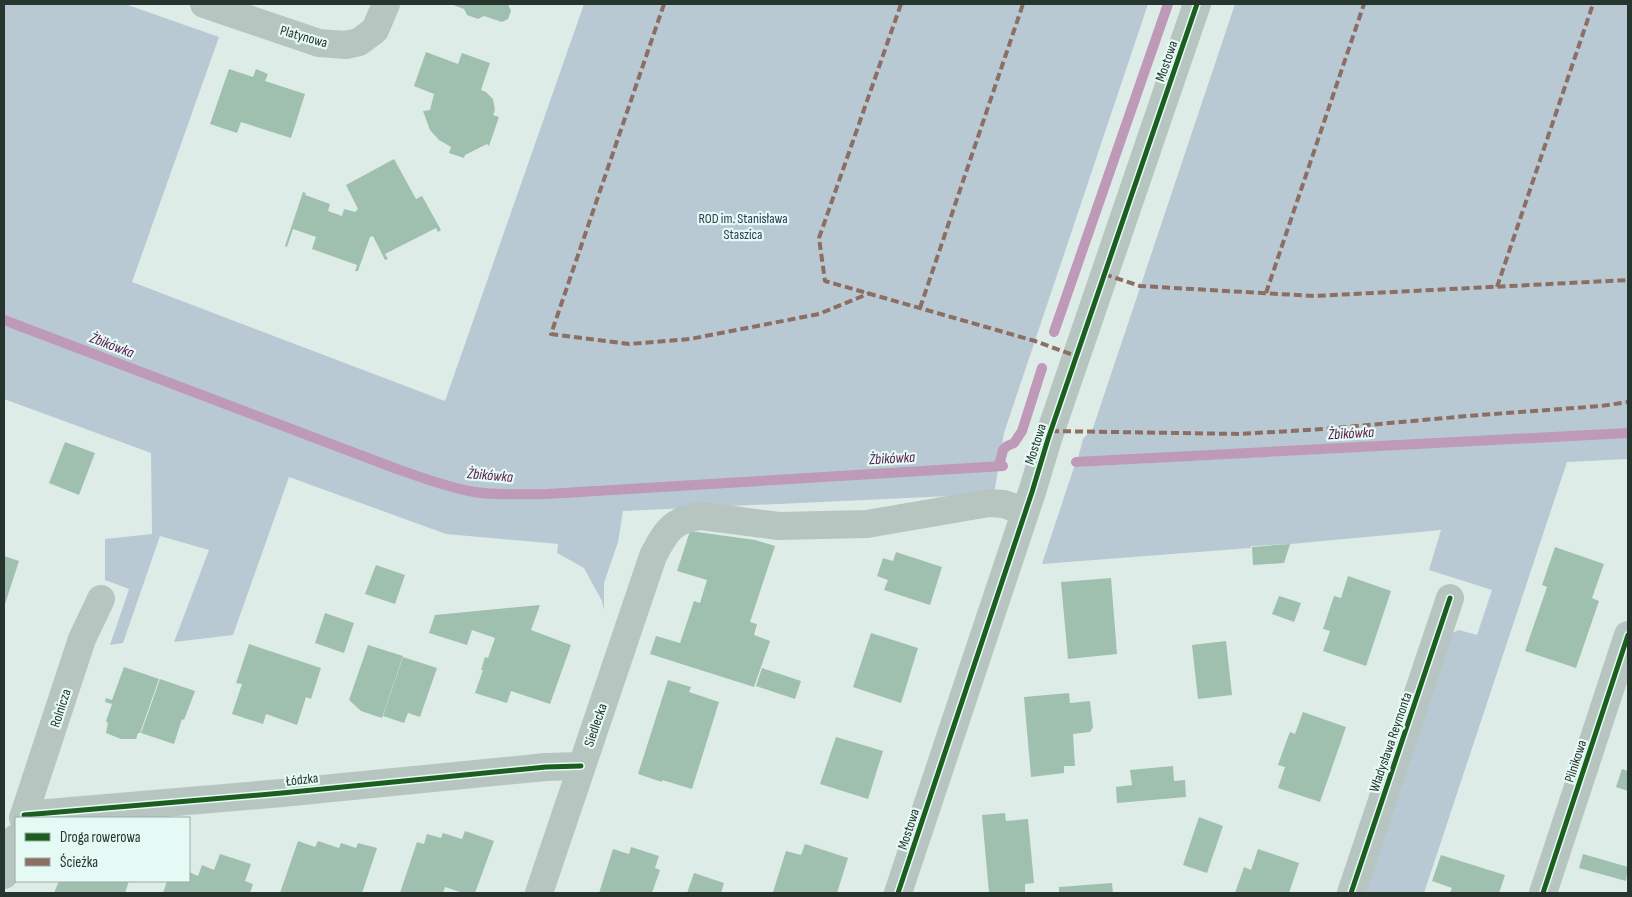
<svg xmlns="http://www.w3.org/2000/svg" width="1632" height="897" font-family="'Sofia Sans Condensed',sans-serif">
<style>
.green{fill:#b8c9d3}
.lines{fill:none;stroke-linecap:round;stroke-linejoin:round}
.stream{stroke:#be99b8;stroke-width:10}
.building{fill:#9fc0af}
.minor{stroke:#b7c5c0;stroke-width:28}
.quiet{stroke:#8d6e63;stroke-width:4;stroke-dasharray:8 4;stroke-linecap:butt}
.cycleway-casing{stroke:#e5faf4;stroke-width:8}
.cycleway{stroke:#1b5e20;stroke-width:5}
.labels{text-anchor:middle;stroke-width:4.5;stroke-linejoin:round;paint-order:stroke}
.street-label{font-size:14px;fill:#26352d;stroke:#e5faf4}
.park-label{font-size:14px;fill:#293d54;stroke:#e5faf4}
.water-label{font-size:15px;font-style:italic;fill:#581a49;stroke:#e5faf4}
</style>
<rect width="100%" height="100%" fill="#deece8"/>
<g class="green">
<polygon points="4,4 125,4 219,37 132,282 445,401 584,4 1148,4 1004,433 994,494 623,511 618,542 604,583 604,610 602,601 584,568 557,553 558,544 446,534 289,477 233,635 174,642 209,550 160,536 123,643 110,645 129,589 105,580 105,539 152,534 151,453 4,399"/>
<polygon points="1235,4 1628,4 1628,429 1078,458 1083,439 1093,428"/>
<polygon points="1628,437 1628,459 1567,462 1424,893 1362,893 1452,633 1459,630 1477,635 1492,590 1429,570 1441,530 1291,544 1252,546 1250,548 1042,564 1074,467"/>
</g>
<g class="lines">
<g class="stream">
<path d="M4,320L397,469C421,477 444,486 469,491C494,496 521,494 547,494L1003,466"/>
<polyline points="1054,332 1168,4"/>
<polyline points="1076,462 1628,433"/>
<polyline points="999,466 1003,450 1007,446 1014,443 1022,431 1042,368"/>
</g>
</g>
<g class="building">
<polygon points="451,4 508,4 511,11 508,19 502,22 484,16 478,19 467,15 464,9"/>
<polygon points="426,52 458,64 462,53 490,63 481,90 486,92 493,99 495,110 493,115 499,117 489,146 487,144 465,155 464,158 449,153 451,147 439,140 430,130 423,111 430,110 434,94 414,86"/>
<polygon points="229,69 253,77 256,69 268,74 265,81 305,94 291,138 241,122 237,133 210,124"/>
<polygon points="394,159 416,199 422,196 441,230 438,232 436,228 385,254 388,259 385,260 373,236 370,237 358,271 355,271 357,265 312,249 316,237 293,229 287,247 285,246 303,192 306,193 305,195 330,204 328,211 342,216 344,209 355,212 358,209 346,185"/>
<polygon points="65,442 95,453 79,495 49,483"/>
<polygon points="690,531 755,540 775,546 750,622 757,624 754,635 770,641 754,687 650,654 656,636 680,643 694,601 700,603 707,580 677,571"/>
<polygon points="1290,544 1284,563 1253,565 1252,547"/>
<polygon points="1555,547 1604,564 1592,598 1599,601 1576,668 1525,651 1547,587 1542,585"/>
<polygon points="896,552 942,567 930,605 884,590 888,580 877,576 883,558 893,561"/>
<polygon points="4,556 19,561 4,607"/>
<polygon points="376,565 405,575 395,604 365,594"/>
<polygon points="1348,576 1391,591 1366,666 1323,651 1330,631 1323,629 1334,596 1341,598"/>
<polygon points="1111,578 1117,654 1068,659 1061,582"/>
<polygon points="1279,596 1301,603 1294,622 1272,614"/>
<polygon points="540,605 531,630 571,645 550,704 511,691 507,703 475,693 483,670 481,670 485,657 488,658 495,638 472,630 467,645 429,633 435,615"/>
<polygon points="325,613 354,623 344,653 315,643"/>
<polygon points="871,633 918,648 901,703 853,687"/>
<polygon points="1226,641 1232,695 1198,699 1192,645"/>
<polygon points="249,644 321,668 311,699 306,697 297,725 266,714 263,724 232,714 242,684 236,683"/>
<polygon points="368,645 403,656 382,718 361,711 349,700"/>
<polygon points="403,657 437,668 420,717 408,713 404,723 383,716"/>
<polygon points="124,667 159,679 140,733 138,733 136,739 121,739 106,733 108,723 106,721 112,704 105,702 106,698 112,700"/>
<polygon points="762,668 801,681 795,699 756,686"/>
<polygon points="160,679 195,691 184,720 182,719 174,744 141,733"/>
<polygon points="668,680 691,687 689,692 719,702 692,789 662,780 662,782 638,774"/>
<polygon points="1069,693 1070,703 1090,701 1093,727 1090,732 1073,734 1075,766 1064,766 1064,773 1031,777 1024,697"/>
<polygon points="1303,712 1346,727 1320,802 1278,788 1285,767 1278,765 1284,748 1290,732 1295,734"/>
<polygon points="836,737 883,751 868,799 820,784"/>
<polygon points="1173,766 1174,781 1185,780 1186,797 1117,803 1116,787 1132,785 1130,770"/>
<polygon points="1622,769 1628,771 1628,791 1616,787"/>
<polygon points="1005,813 1006,821 1028,819 1034,883 1025,884 1025,893 989,893 982,815"/>
<polygon points="1199,817 1223,826 1207,873 1183,865"/>
<polygon points="465,831 494,841 475,893 463,893 445,887 443,893 400,893 417,842 424,844 427,834 441,838 443,833 462,839"/>
<polygon points="298,841 315,847 318,841 339,848 341,843 356,848 358,843 377,848 362,893 280,893"/>
<polygon points="805,844 848,858 837,893 778,893 773,892 786,851 801,855"/>
<polygon points="631,847 659,856 655,868 660,870 652,893 599,893 613,849 629,854"/>
<polygon points="1258,849 1299,863 1289,893 1235,893 1244,867 1251,870"/>
<polygon points="220,854 251,864 245,881 253,884 250,893 163,893 167,881 189,881 189,872 198,876 202,865 214,870"/>
<polygon points="1583,854 1628,867 1626,881 1579,868"/>
<polygon points="1441,855 1505,875 1499,893 1450,893 1452,888 1432,881"/>
<polygon points="694,873 724,883 721,893 687,893"/>
<polygon points="59,881 129,881 125,893 54,893"/>
<polygon points="1112,883 1113,893 1059,893 1059,887"/>
</g>
<g class="lines">
<g class="minor">
<polyline points="204,4 319,43 346,45 359,42 375,30 386,4"/>
<polyline points="24,815 282,793 546,767 581,766"/>
<polyline points="23,818 82,639 101,599"/>
<polyline points="4,875 16,838"/>
<path d="M539,893L653,556C665,533 672,519 701,516L779,526L867,524L989,503L1004,504L1025,512"/>
<polyline points="898,893 1032,492 1048,439 1197,4"/>
<polyline points="1351,893 1450,598"/>
<polyline points="1543,893 1628,635"/>
</g>
<g class="quiet">
<polyline points="664,4 551,334 629,344 690,339 819,314 870,293"/>
<polyline points="901,4 819,238 825,281 1035,341 1076,356"/>
<polyline points="1104,274 1140,286 1314,296 1628,280"/>
<polyline points="1497,287 1593,4"/>
<polyline points="1266,293 1364,4"/>
<polyline points="920,308 1023,4"/>
<polyline points="1051,431 1239,434 1324,429 1467,416 1601,406 1628,402"/>
</g>
<g class="cycleway-casing">
<g id="cycleway">
<polyline points="24,815 282,793 546,767 581,766"/>
<polyline points="898,893 1032,492 1048,439 1197,4"/>
<polyline points="1351,893 1450,598"/>
<polyline points="1543,893 1628,635"/>
</g>
</g>
<use href="#cycleway" class="cycleway"/>
</g>
<g class="labels">
<g class="street-label">
<text transform="translate(304 36) rotate(16)" y="5">Platynowa</text>
<text transform="translate(1166 61) rotate(-71)" y="5">Mostowa</text>
<text transform="translate(1035 444) rotate(-72)" y="5">Mostowa</text>
<text transform="translate(60 708) rotate(-72)" y="5">Rolnicza</text>
<text transform="translate(595 725) rotate(-71)" y="5">Siedlecka</text>
<text transform="translate(1390 742) rotate(-71)" y="5">Władysława Reymonta</text>
<text transform="translate(1575 761) rotate(-72)" y="5">Pilnikowa</text>
<text transform="translate(302 779) rotate(-6)" y="5">Łódzka</text>
<text transform="translate(908 829) rotate(-72)" y="5">Mostowa</text>
</g>
<g class="park-label">
<text x="743" y="223">ROD im. Stanisława<tspan x="743" dy="16">Staszica</tspan></text>
</g>
<g class="water-label">
<text transform="translate(112 345) rotate(21)" y="5">Żbikówka</text>
<text transform="translate(1351 433) rotate(-3)" y="5">Żbikówka</text>
<text transform="translate(892 458) rotate(-3)" y="5">Żbikówka</text>
<text transform="translate(490 475) rotate(5)" y="5">Żbikówka</text>
</g>
</g>
<rect width="1632" height="897" fill="none" stroke="#26352d" stroke-width="10"/>
<rect x="15" y="817" width="175" height="65" fill="#e5faf4" stroke="#99aba4"/>
<rect x="25" y="833" width="25" height="8" fill="#1b5e20" stroke="#99aba4"/>
<text x="60" y="842" font-size="15" fill="#26352d">Droga rowerowa</text>
<rect x="25" y="858" width="25" height="8" fill="#8d6e63" stroke="#99aba4"/>
<text x="60" y="867" font-size="15" fill="#26352d">Ścieżka</text>
</svg>
